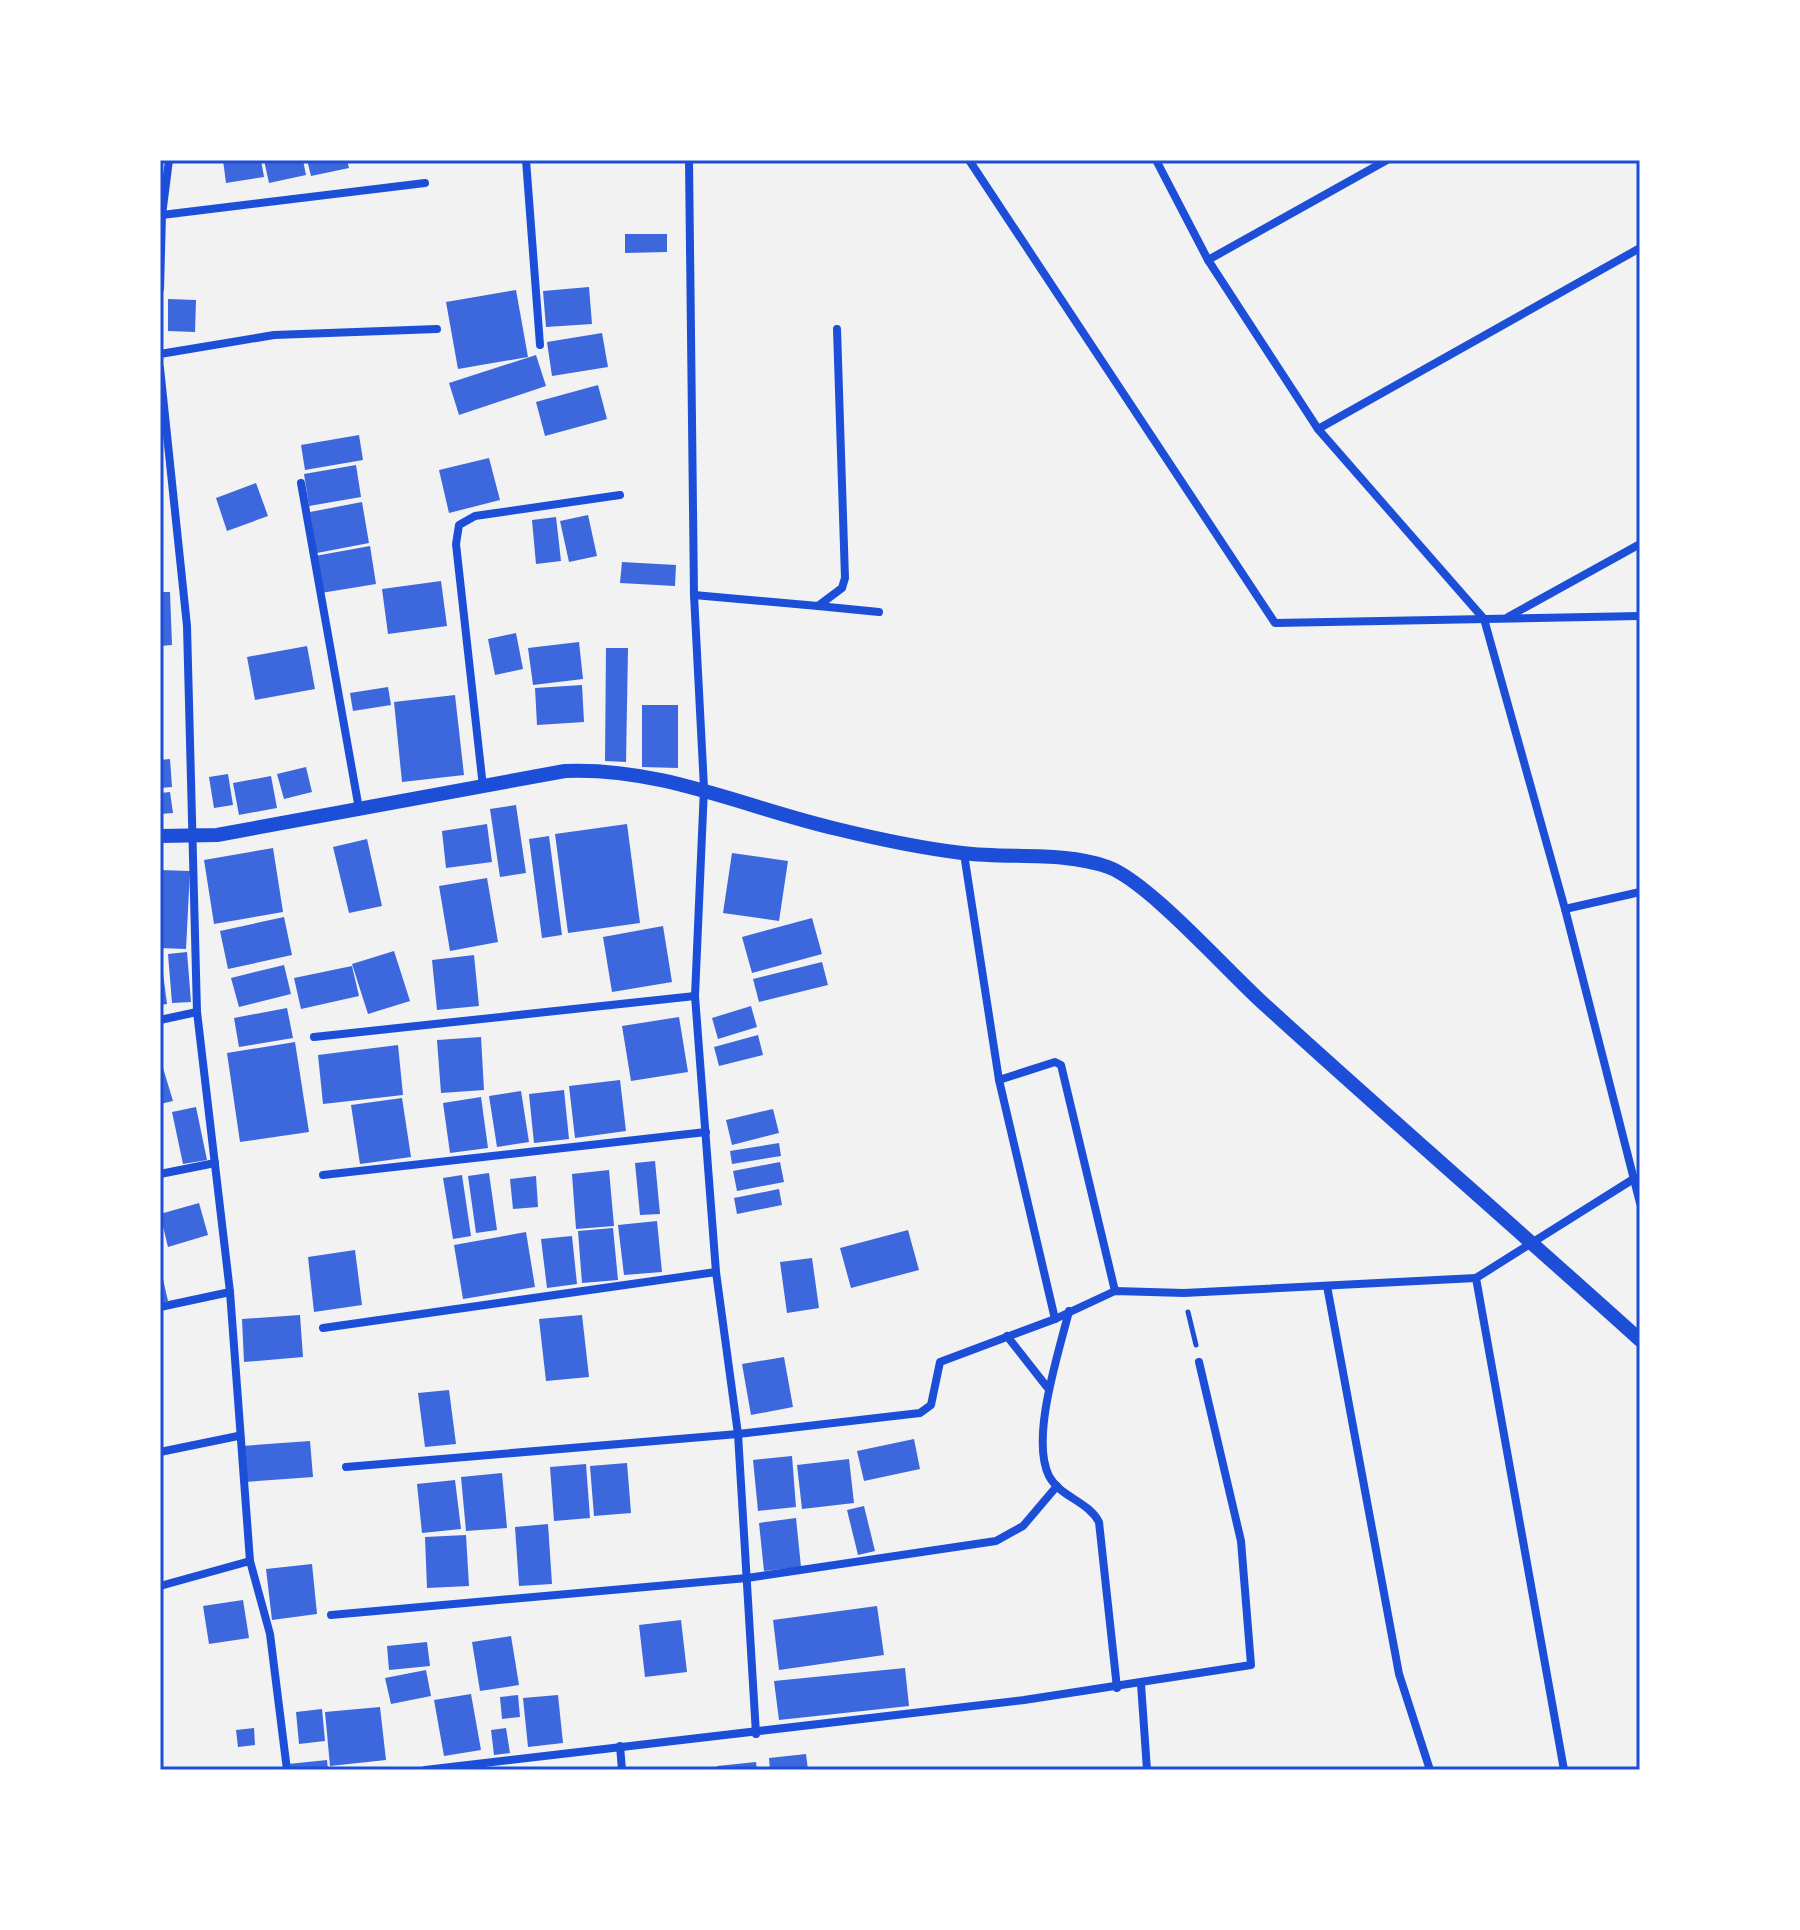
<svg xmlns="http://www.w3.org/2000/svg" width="1800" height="1930" font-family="Overpass,sans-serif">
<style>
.building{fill:#3d67dc}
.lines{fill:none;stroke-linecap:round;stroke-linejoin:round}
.path{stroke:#1d4ed8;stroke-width:5}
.minor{stroke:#1d4ed8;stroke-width:8}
.tertiary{stroke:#1d4ed8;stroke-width:14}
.neatline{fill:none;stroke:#1d4ed8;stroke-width:3}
</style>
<rect width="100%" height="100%" fill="#f2f2f2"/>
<g class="building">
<polygon points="223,160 261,160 264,177 226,183"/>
<polygon points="264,160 303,160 306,175 269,183"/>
<polygon points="307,160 347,160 349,168 311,176"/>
<polygon points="625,234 667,234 667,252 625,253"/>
<polygon points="589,287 592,324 546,327 543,291"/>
<polygon points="516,290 528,357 458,369 446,302"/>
<polygon points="168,299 196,300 195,332 168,331"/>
<polygon points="602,333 608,367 552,376 547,342"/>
<polygon points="536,355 546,386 459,415 449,383"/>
<polygon points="598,385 607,419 545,436 536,402"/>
<polygon points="359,435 363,460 305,470 301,445"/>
<polygon points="489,458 500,500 449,513 439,470"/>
<polygon points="356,465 361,497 309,506 304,474"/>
<polygon points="256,483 268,516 227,531 216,498"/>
<polygon points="362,502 369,543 317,553 310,512"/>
<polygon points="588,515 597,556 569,562 560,521"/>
<polygon points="556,517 561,561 536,564 532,520"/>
<polygon points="370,546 376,584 321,593 315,556"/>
<polygon points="622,562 676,565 675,586 620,583"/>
<polygon points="441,581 447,626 388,634 382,589"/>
<polygon points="160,592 170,592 172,645 160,646"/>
<polygon points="516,633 523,669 495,675 488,639"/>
<polygon points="579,642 583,679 533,685 528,648"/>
<polygon points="307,646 315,689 255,700 247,657"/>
<polygon points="606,648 628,648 626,762 605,761"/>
<polygon points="582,685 584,722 537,725 535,688"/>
<polygon points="388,687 391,705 353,711 350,693"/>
<polygon points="455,695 464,775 402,782 394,702"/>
<polygon points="642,705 678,705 678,768 642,767"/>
<polygon points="170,759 172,787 160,788 160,760"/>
<polygon points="306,767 312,792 284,799 277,774"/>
<polygon points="228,774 233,805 214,808 209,777"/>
<polygon points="271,776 277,808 239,815 233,783"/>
<polygon points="170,792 173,813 160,814 160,793"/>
<polygon points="516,805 526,873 500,877 490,809"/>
<polygon points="487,824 492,862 446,868 442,831"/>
<polygon points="627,824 640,923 568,933 555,834"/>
<polygon points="549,836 562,935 542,938 529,839"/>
<polygon points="367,839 382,906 349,913 333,847"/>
<polygon points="273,848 283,912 214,924 204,860"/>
<polygon points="732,853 788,861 779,921 723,913"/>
<polygon points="160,870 190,871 186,949 160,948"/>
<polygon points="487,878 498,942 450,951 439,886"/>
<polygon points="284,917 292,955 228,969 220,931"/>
<polygon points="812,918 822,954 752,973 742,937"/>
<polygon points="663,926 672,982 612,992 603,937"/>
<polygon points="160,950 167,1004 160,1005"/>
<polygon points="394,951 410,1001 368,1014 352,964"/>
<polygon points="187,952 191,1002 172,1003 168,954"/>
<polygon points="474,955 479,1006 437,1010 432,960"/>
<polygon points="822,962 828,985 759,1002 753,979"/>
<polygon points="284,965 291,994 239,1007 231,978"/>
<polygon points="352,966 359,996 301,1009 294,978"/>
<polygon points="751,1006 757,1027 718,1039 712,1018"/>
<polygon points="287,1008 293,1038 239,1047 234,1018"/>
<polygon points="679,1017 688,1072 631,1081 622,1026"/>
<polygon points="758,1035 763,1055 719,1066 714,1047"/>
<polygon points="481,1037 484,1090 441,1093 437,1040"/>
<polygon points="295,1042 309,1132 240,1142 227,1053"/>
<polygon points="398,1045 403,1095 323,1104 318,1055"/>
<polygon points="160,1058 173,1101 160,1104"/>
<polygon points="620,1080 626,1131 575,1138 569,1086"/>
<polygon points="564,1090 569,1139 534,1143 529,1094"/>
<polygon points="521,1091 529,1142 497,1147 489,1096"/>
<polygon points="481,1097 488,1148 450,1153 443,1103"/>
<polygon points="402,1098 411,1157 360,1164 351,1105"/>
<polygon points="196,1107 207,1160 183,1164 172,1112"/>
<polygon points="773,1109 779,1133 732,1145 726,1120"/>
<polygon points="779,1143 781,1156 732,1164 730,1151"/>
<polygon points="655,1161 660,1214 640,1215 635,1163"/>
<polygon points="780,1162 784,1182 737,1191 733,1171"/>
<polygon points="609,1170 614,1226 576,1229 572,1174"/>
<polygon points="489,1173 497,1230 476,1233 468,1176"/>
<polygon points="462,1175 471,1236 453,1239 443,1178"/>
<polygon points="536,1176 538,1207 513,1209 510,1179"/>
<polygon points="779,1189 782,1205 737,1214 734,1198"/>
<polygon points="199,1203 208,1235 168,1247 160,1214"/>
<polygon points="657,1221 662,1272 624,1275 618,1225"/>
<polygon points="613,1228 618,1280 582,1283 578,1231"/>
<polygon points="908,1230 919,1270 851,1288 840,1248"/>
<polygon points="526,1232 535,1287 463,1299 454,1245"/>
<polygon points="572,1236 577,1284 547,1288 541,1239"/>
<polygon points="355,1250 362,1305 314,1312 308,1257"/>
<polygon points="812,1258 819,1308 787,1313 780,1262"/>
<polygon points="160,1266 168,1301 160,1303"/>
<polygon points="300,1315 303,1357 244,1362 242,1319"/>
<polygon points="582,1315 589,1377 546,1381 539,1319"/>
<polygon points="784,1357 793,1407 751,1415 742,1364"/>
<polygon points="449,1390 456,1444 425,1447 418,1393"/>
<polygon points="914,1439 920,1469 864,1481 857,1451"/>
<polygon points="310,1441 313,1477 245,1482 242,1446"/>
<polygon points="792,1456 796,1507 758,1511 753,1460"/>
<polygon points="849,1459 854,1503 802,1509 797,1465"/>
<polygon points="627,1463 631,1513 594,1516 590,1466"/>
<polygon points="586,1464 590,1518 554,1521 550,1467"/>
<polygon points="502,1473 507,1528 466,1531 461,1477"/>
<polygon points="455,1480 461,1529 422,1533 417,1484"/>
<polygon points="864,1506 875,1551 858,1555 847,1510"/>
<polygon points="796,1518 801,1567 764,1571 759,1523"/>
<polygon points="548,1524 552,1584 519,1586 515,1527"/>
<polygon points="466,1535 469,1586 427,1588 425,1537"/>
<polygon points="312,1564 317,1614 272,1620 266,1569"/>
<polygon points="243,1600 249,1638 209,1644 203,1606"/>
<polygon points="877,1606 884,1655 779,1670 773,1620"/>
<polygon points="681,1620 687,1672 645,1677 639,1625"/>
<polygon points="511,1636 519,1685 480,1691 472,1642"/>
<polygon points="427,1642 430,1666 389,1670 387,1646"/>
<polygon points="905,1668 909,1706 779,1720 774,1681"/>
<polygon points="426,1670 431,1696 391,1704 385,1678"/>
<polygon points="471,1694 481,1750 444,1756 434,1700"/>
<polygon points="518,1695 520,1717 502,1719 500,1697"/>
<polygon points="558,1695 563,1743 528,1747 523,1698"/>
<polygon points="380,1707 386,1760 330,1766 325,1712"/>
<polygon points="322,1709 325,1741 299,1744 296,1712"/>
<polygon points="254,1728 255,1745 238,1747 236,1730"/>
<polygon points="506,1728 510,1753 494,1755 491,1730"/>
<polygon points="806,1754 808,1770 770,1770 769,1758"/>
<polygon points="327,1760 328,1770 289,1770 288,1764"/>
<polygon points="756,1762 757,1770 717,1770 717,1766"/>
</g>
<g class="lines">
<polyline class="path" points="1188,1312 1196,1345"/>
<g class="minor">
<polyline points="526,160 540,345"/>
<polyline points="689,160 694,595 704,788 695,996 716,1272 738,1434 756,1734"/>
<polyline points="969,160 1275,623 1640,616"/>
<polyline points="1156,160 1208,260 1318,429 1484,619 1565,909 1640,1203"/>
<polyline points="162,215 425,183"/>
<polyline points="1208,260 1387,160"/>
<polyline points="160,289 162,215 169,160"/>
<polyline points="160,354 274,335 437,329"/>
<polyline points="160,368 187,626 197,1012 230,1292 250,1561 270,1634 287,1770"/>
<polyline points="1318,429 1640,248"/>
<polyline points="301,483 359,809"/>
<polyline points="694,595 818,606 842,588 845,578 837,329"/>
<polyline points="818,606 879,612"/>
<polyline points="1508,617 1640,544"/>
<polyline points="483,787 456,544 459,525 475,516 620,495"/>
<polyline points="964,854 999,1080 1055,1319"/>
<polyline points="1565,909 1640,892"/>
<polyline points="160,1020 197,1012"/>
<polyline points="314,1037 695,996"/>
<polyline points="999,1080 1055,1062 1061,1065 1115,1291"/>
<polyline points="160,1174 215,1163"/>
<polyline points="323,1175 706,1132"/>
<polyline points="1327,1286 1399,1674 1430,1770"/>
<polyline points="160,1307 230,1292"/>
<path d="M1069,1311C1059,1352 1030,1438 1049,1476C1060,1497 1088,1501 1099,1522L1117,1688"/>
<polyline points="323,1328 716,1272"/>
<polyline points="1007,1336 1047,1387"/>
<polyline points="160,1452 238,1436"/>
<polyline points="346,1467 738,1434 920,1413 931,1405 940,1362 1055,1319 1115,1291 1184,1293 1476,1278"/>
<polyline points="160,1586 250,1561"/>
<polyline points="331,1615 747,1578 996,1541 1023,1526 1057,1486"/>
<polyline points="1141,1684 1147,1770"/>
<polyline points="620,1746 622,1770"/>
<polyline points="425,1770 1024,1700 1251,1665 1241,1541 1199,1362"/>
<polyline points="1564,1770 1476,1278 1635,1178"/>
</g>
<path class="tertiary" d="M160,836L217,835L565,771C662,767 746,808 837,829C878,839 921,848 962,853C1010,859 1062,851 1108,867C1149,882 1228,972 1265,1005C1389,1118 1516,1228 1640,1340"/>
</g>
<rect width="1800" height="1930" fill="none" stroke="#ffffff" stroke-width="324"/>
<rect x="162" y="162" width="1476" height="1606" class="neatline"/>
</svg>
